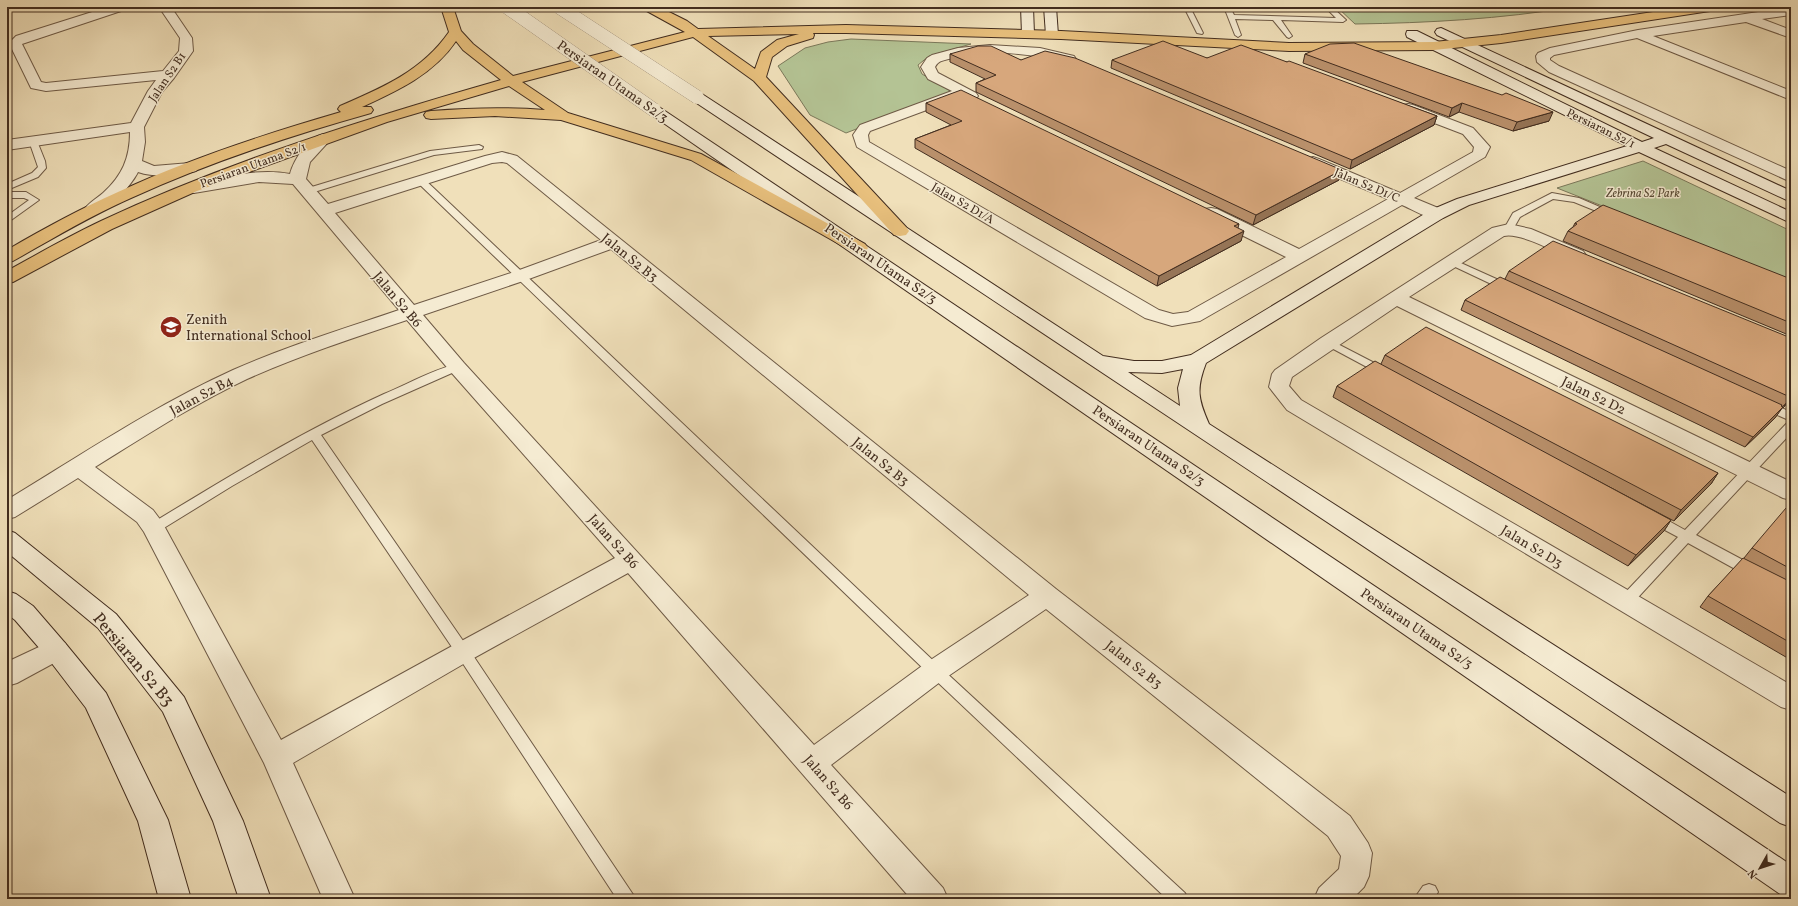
<svg xmlns="http://www.w3.org/2000/svg" width="1798" height="906" font-family="Vollkorn,serif">
<style>
.green{fill:#b4c394;stroke:#7b785a}
.lines{fill:none;stroke-linecap:round;stroke-linejoin:round}
.lane-casing{stroke:#6e5a46;stroke-width:2}
.street-casing{stroke:#6e5a46;stroke-width:2}
.secondary-casing{stroke:#422d1f;stroke-width:2}
.primary-casing{stroke:#422d1f;stroke-width:2}
.lane{fill:#f5ebd2;fill-rule:evenodd}
.street{fill:#f5ebd2;fill-rule:evenodd}
.secondary{fill:#f5ebd2;fill-rule:evenodd}
.primary{fill:#e8c07d;fill-rule:evenodd}
.secondary-bridge-casing{stroke:#422d1f;stroke-width:14;stroke-linecap:butt}
.secondary-bridge{stroke:#f5ebd2;stroke-width:14}
.wall{fill:#b9906b;stroke:#422d1f}
.shaded-wall{fill:#967557;stroke:#422d1f}
.building{fill:#d7a77c;stroke:#422d1f}
.labels{text-anchor:middle;stroke-width:3;stroke-linejoin:round;paint-order:stroke}
.far-street-label{font-size:12px;fill:#422d1f;stroke:#f5ebd2}
.far-park-label{font-size:12px;font-style:italic;fill:#594b36;stroke:#f5ebd2}
.street-label{font-size:14px;fill:#422d1f;stroke:#f5ebd2}
.poi-label{font-size:14px;fill:#422d1f;stroke:#f5ebd2;text-anchor:start}
.near-street-label{font-size:17px;fill:#422d1f;stroke:#f5ebd2}
</style>
<rect width="100%" height="100%" fill="#f0e0ba"/>
<filter id="stains"><feTurbulence type="fractalNoise" baseFrequency=".005" numOctaves="4"/><feColorMatrix values="0 0 0 0 .2 0 0 0 0 .09 0 0 0 0 .02 0 0 0 .5 -.17"/></filter>
<radialGradient id="worn" r=".72"><stop offset=".6" stop-color="#630" stop-opacity="0"/><stop offset="1" stop-color="#630" stop-opacity=".3"/></radialGradient>
<g class="green">
<path d="M1337,7H1573C1501,19 1428,23 1355,24Z"/>
<polygon points="851,39 971,44 929,56 918,65 922,74 952,92 846,133 810,115 778,66 805,48 828,42"/>
<polygon points="1643,161 1791,231 1791,281 1557,188"/>
</g>
<g class="lines">
<g class="lane-casing">
<g id="lane">
<polygon points="1184,7 1190,7 1203,33 1202,34 1197,33"/>
<polygon points="1224,7 1230,7 1234,15 1336,18 1325,7 1332,7 1346,20 1343,22 1281,20 1292,36 1289,38 1287,37 1273,20 1235,19 1241,35 1238,37 1235,35"/>
<polygon points="30,139 36,139 37,141 45,161 46,168 38,177 7,190 7,184 32,173 38,167 29,141"/>
<polygon points="479,145 483,147 482,149 434,155 311,193 305,193 304,191 305,189 430,151"/>
<polygon points="420,177 423,178 940,667 1185,893 1188,899 1167,899 930,675 417,182 416,180"/>
<polygon points="7,192 26,192 39,200 7,223 7,216 29,200 24,198 7,198"/>
<polygon points="1552,193 1579,198 1616,214 1611,217 1574,202 1553,199 1520,217 1512,231 1506,231 1504,229 1513,213"/>
<polygon points="1452,259 1512,286 1513,288 1512,290 1504,290 1449,264 1447,262 1449,260"/>
<polygon points="1328,339 1388,370 1390,372 1384,375 1380,374 1324,344 1323,342 1324,340"/>
<path d="M457,364L462,367L461,369L382,404L321,435L468,648L636,899H617L458,656L312,440L232,486L159,531L154,533L149,531L148,528L149,525C226,478 303,431 384,394C408,384 432,370 457,364Z"/>
<polygon points="1765,401 1791,412 1791,421 1761,408 1759,405 1761,402"/>
<polygon points="1791,422 1791,433 1696,535 1756,567 1758,571 1756,575 1751,576 1746,575 1688,543 1631,605 1626,606 1621,605 1619,601 1621,597 1678,537 1648,521 1647,518 1648,515 1653,513 1658,515 1685,530 1787,423"/>
<polygon points="1429,884 1435,886 1438,892 1434,899 1414,899 1423,886"/>
</g>
</g>
<g class="street-casing">
<g id="street">
<path d="M108,7H126L124,10L22,44L41,82L46,83L163,71L179,51L180,38L159,7H171L192,38L193,51L174,78L162,92L144,127L145,142L142,161L154,166L190,163L196,165L198,168L196,171C177,176 156,178 138,172C131,186 103,218 86,214L84,210C88,203 96,199 103,193C122,176 130,158 130,132L7,150V140L131,123L148,91L156,80L46,91L31,88L9,43L16,36Z"/>
<polygon points="1791,7 1791,15 1762,19 1791,30 1791,38 1746,22 1653,36 1791,91 1791,100 1637,38 1554,55 1550,58 1550,60 1559,66 1791,171 1791,182 1549,72 1537,62 1536,56 1538,53 1550,48 1638,30"/>
<path d="M990,45L1040,48L1074,56L1076,59L1074,62L1069,63C1031,54 991,48 953,58C946,60 938,60 935,67L938,73L976,93L978,96L976,99L971,100L960,96L959,98L870,131L868,135L869,142L1159,310L1173,314L1188,312L1286,257L1205,217L1203,213L1205,209L1211,208L1217,209L1299,249L1388,199L1307,165L1305,162L1307,159L1313,157L1319,159L1400,193L1473,152L1474,147L1463,134L1403,111L1401,108L1403,105L1408,104L1413,105L1473,128L1490,147L1485,157L1414,198L1443,210L1445,214L1443,218C1430,221 1414,210 1402,205L1200,321L1172,326L1145,318L857,147L853,135L860,125L952,91L928,79L921,67L927,58L932,55L958,48Z"/>
<path d="M323,134L328,136L331,139L310,162L306,179L328,204L485,156L502,152L517,156L1056,589L1350,816L1368,843L1372,853L1369,876L1364,887L1352,899H1314L1319,888L1339,869L1341,856L1328,836L1046,609L944,679L831,765L943,888L948,899H911L628,573L472,659L293,763L355,899H323L264,763L144,532L137,522L78,478L15,517L7,519V500C81,455 154,406 233,370C287,346 343,329 399,310L293,184L259,182L194,193L188,191L186,188L188,185L194,183C225,177 258,168 290,174C294,159 308,138 323,134ZM502,162L507,163L601,240L514,272L414,305L335,213L492,163ZM611,249L1029,595L926,663L814,745L464,363L423,315L526,280ZM407,320L450,371L615,558L454,645L281,740L162,522L153,510L95,467C145,436 194,404 247,379C299,356 353,338 407,320Z"/>
<path d="M1509,224L1531,229L1583,251L1586,255L1583,259L1577,260L1571,259C1556,252 1519,232 1504,236L1409,297L1791,482V500L1783,498L1397,306L1292,377L1289,386L1301,400L1791,685V710L1781,707L1287,410L1269,387L1272,374L1275,370L1321,338L1492,228Z"/>
<polygon points="56,639 65,643 69,650 65,657 17,683 7,686 7,662"/>
</g>
</g>
<g class="secondary-casing">
<g id="secondary">
<polygon points="1021,7 1033,7 1034,34 1033,37 1023,37 1022,34"/>
<polygon points="1044,7 1056,7 1058,35 1057,38 1047,38 1046,35"/>
<path d="M1441,28L1791,191V202L1666,144L1654,148L1791,212V223L1639,152L1469,205L1443,218L1206,363C1196,389 1198,399 1209,424L1791,797V827L1780,823L692,100L690,97L692,94H702L1103,356L1134,361H1162L1191,355L1431,210L1457,199L1627,146L1407,37L1406,34L1407,31H1417L1642,142L1654,138L1437,35L1435,32L1437,29ZM1183,369L1178,388L1180,406L1128,372L1162,373Z"/>
<polygon points="654,106 659,107 1791,865 1791,898 1780,894 649,113 647,110 649,107"/>
<polygon points="7,530 15,533 116,614 184,697 243,821 271,899 239,899 213,821 163,712 98,628 7,552"/>
<polygon points="7,591 16,594 33,606 65,643 106,693 168,820 191,899 159,899 138,821 86,708 47,657 15,620 7,614"/>
</g>
</g>
<g class="primary-casing">
<path id="primary" d="M441,7H453L461,31L473,44L513,76L685,32L645,10L643,7H659L687,21L698,29L846,25L1061,31L1289,43L1434,42L1501,35L1686,7H1716L1714,10L1710,11L1501,43L1434,50L1289,51L1061,39L846,33H813L814,35L813,38L787,46L772,57L766,77L906,227L909,231L906,235L900,236L894,235L754,81L693,37L522,82L568,113L701,154L865,244L868,248L865,252L859,253L853,252L691,160L561,120L495,116L431,119L426,118L424,115L426,112L431,111C469,108 507,107 545,110L509,86L387,122L197,191L112,229L13,282L7,283V271C38,254 69,236 101,221C229,161 365,119 501,80L463,50L456,41C434,74 397,91 362,107H371L373,110L371,113C289,136 208,163 131,198C90,216 52,239 13,261L7,262V250C43,229 80,209 118,192C189,159 265,134 341,112L338,109L340,106C382,88 422,71 449,32ZM799,34L777,40L761,52L755,69L708,36Z"/>
</g>
<use href="#lane" class="lane"/>
<use href="#street" class="street"/>
<use href="#secondary" class="secondary"/>
<use href="#primary" class="primary"/>
<g class="secondary-bridge-casing">
<g id="secondary-bridge">
<polyline points="507,7 654,110"/>
<polyline points="559,7 697,97"/>
</g>
</g>
<use href="#secondary-bridge" class="secondary-bridge"/>
</g>
<g class="wall">
<polygon points="950,54 1021,60 1342,170 1339,180 1253,225 976,92 976,83 985,79 950,62"/>
<polygon points="1305,54 1549,121 1513,131 1459,112 1449,117 1303,63"/>
<polygon points="1207,58 1287,62 1437,116 1434,125 1350,169 1111,68 1112,60"/>
<polygon points="926,103 1239,224 1238,228 1241,241 1157,286 915,148 915,139 951,125 926,112"/>
<polygon points="1575,223 1791,279 1791,336 1563,241 1568,231 1573,227"/>
<polygon points="1509,271 1791,338 1791,399 1782,407 1775,418 1745,447 1461,310 1465,300 1505,279"/>
<polygon points="1385,355 1718,473 1711,484 1674,521 1583,473 1671,520 1664,531 1628,566 1333,397 1337,386 1381,364"/>
<polygon points="1791,511 1791,660 1700,607 1708,596 1744,558 1752,548"/>
</g>
<g class="shaded-wall">
<polygon points="1462,103 1459,112 1449,117 1452,108"/>
<polygon points="1553,112 1549,121 1513,131 1517,122"/>
<polygon points="1437,116 1434,125 1350,169 1352,160"/>
<polygon points="1342,170 1339,180 1253,225 1256,215"/>
<polygon points="1244,231 1241,241 1157,286 1159,276"/>
<polygon points="1791,396 1791,399 1783,408 1790,397"/>
<polygon points="1782,405 1777,413 1783,407 1775,418 1745,447 1753,437"/>
<polygon points="1718,473 1711,484 1674,521 1681,510"/>
<polygon points="1671,520 1664,531 1628,566 1636,555"/>
</g>
<g class="building">
<polygon points="1163,41 1207,58 1241,45 1287,62 1289,61 1437,116 1352,160 1112,60"/>
<polygon points="1354,43 1502,95 1506,93 1553,112 1517,122 1462,103 1452,108 1305,54 1330,44"/>
<polygon points="978,46 991,46 1021,60 1045,51 1075,58 1342,170 1256,215 976,83 996,75 950,54"/>
<polygon points="961,90 1239,224 1234,226 1244,231 1159,276 915,139 962,121 926,103"/>
<polygon points="1603,205 1791,279 1791,323 1568,231 1577,224 1575,223"/>
<polygon points="1553,241 1791,338 1791,396 1790,397 1509,271"/>
<polygon points="1500,277 1782,405 1781,406 1783,407 1753,437 1465,300"/>
<polygon points="1426,327 1718,473 1681,510 1385,355"/>
<polygon points="1375,361 1671,520 1636,555 1337,386"/>
<polygon points="1786,508 1791,511 1791,569 1752,548"/>
<polygon points="1743,558 1791,582 1791,643 1708,596"/>
</g>
<defs>
<g id="school-disc" transform="scale(1.15)"><circle r="9.5" fill="#8f2418" stroke="#f5ebd2"/><path d="M0-5L7-2L0 1L-7-2ZM-4 1L0 2.5L4 1V4Q0 6-4 4Z" fill="#fff"/></g>
</defs>
<g fill-rule="evenodd">
<use href="#school-disc" x="171" y="327"/>
</g>
<g class="labels">
<g class="far-street-label">
<text transform="translate(167 77) rotate(-56)" y="4">Jalan S2 B1</text>
<text transform="translate(1601 128) rotate(26)" y="4">Persiaran S2/1</text>
<text transform="translate(253 165) rotate(-20)" y="4">Persiaran Utama S2/1</text>
<text transform="translate(1367 185) rotate(23)" y="4">Jalan S2 D1/C</text>
<text transform="translate(963 203) rotate(30)" y="4">Jalan S2 D1/A</text>
</g>
<g class="far-park-label">
<text x="1643" y="197">Zebrina S2 Park</text>
</g>
<g class="street-label">
<text transform="translate(613 81) rotate(35)" y="5">Persiaran Utama S2/3</text>
<text transform="translate(630 257) rotate(39)" y="5">Jalan S2 B3</text>
<text transform="translate(881 263) rotate(34)" y="5">Persiaran Utama S2/3</text>
<text transform="translate(398 299) rotate(50)" y="5">Jalan S2 B6</text>
<text transform="translate(201 395) rotate(-28)" y="5">Jalan S2 B4</text>
<text transform="translate(1594 395) rotate(26)" y="5">Jalan S2 D2</text>
<text transform="translate(1149 445) rotate(34)" y="5">Persiaran Utama S2/3</text>
<text transform="translate(881 461) rotate(39)" y="5">Jalan S2 B3</text>
<text transform="translate(614 541) rotate(48)" y="5">Jalan S2 B6</text>
<text transform="translate(1532 546) rotate(31)" y="5">Jalan S2 D3</text>
<text transform="translate(1417 628) rotate(34)" y="5">Persiaran Utama S2/3</text>
<text transform="translate(1134 664) rotate(38)" y="5">Jalan S2 B3</text>
<text transform="translate(829 782) rotate(49)" y="5">Jalan S2 B6</text>
</g>
<g class="poi-label">
<text x="186" y="324">Zenith<tspan x="186" dy="16">International School</tspan></text>
</g>
<g class="near-street-label">
<text transform="translate(134 659) rotate(50)" y="6">Persiaran S2 B3</text>
</g>
</g>
<rect width="1798" height="906" fill="none" stroke="#f0e0ba" stroke-width="24"/>
<rect x="8" y="8" width="1782" height="890" fill="none" stroke="#422d1f" stroke-width="2"/>
<rect x="12" y="12" width="1774" height="882" fill="none" stroke="#422d1f"/>
<g transform="translate(1760 868) rotate(231)" stroke="#f5ebd2" stroke-width="3" paint-order="stroke">
<path d="M0-3L7 15L0 10L-7 15Z" fill="#422d1f"/>
<text y="-6" font-size="11" font-weight="bold" text-anchor="middle" fill="#422d1f">N</text>
</g>
<rect width="100%" height="100%" filter="url(#stains)"/>
<rect width="100%" height="100%" fill="url(#worn)"/>
</svg>
